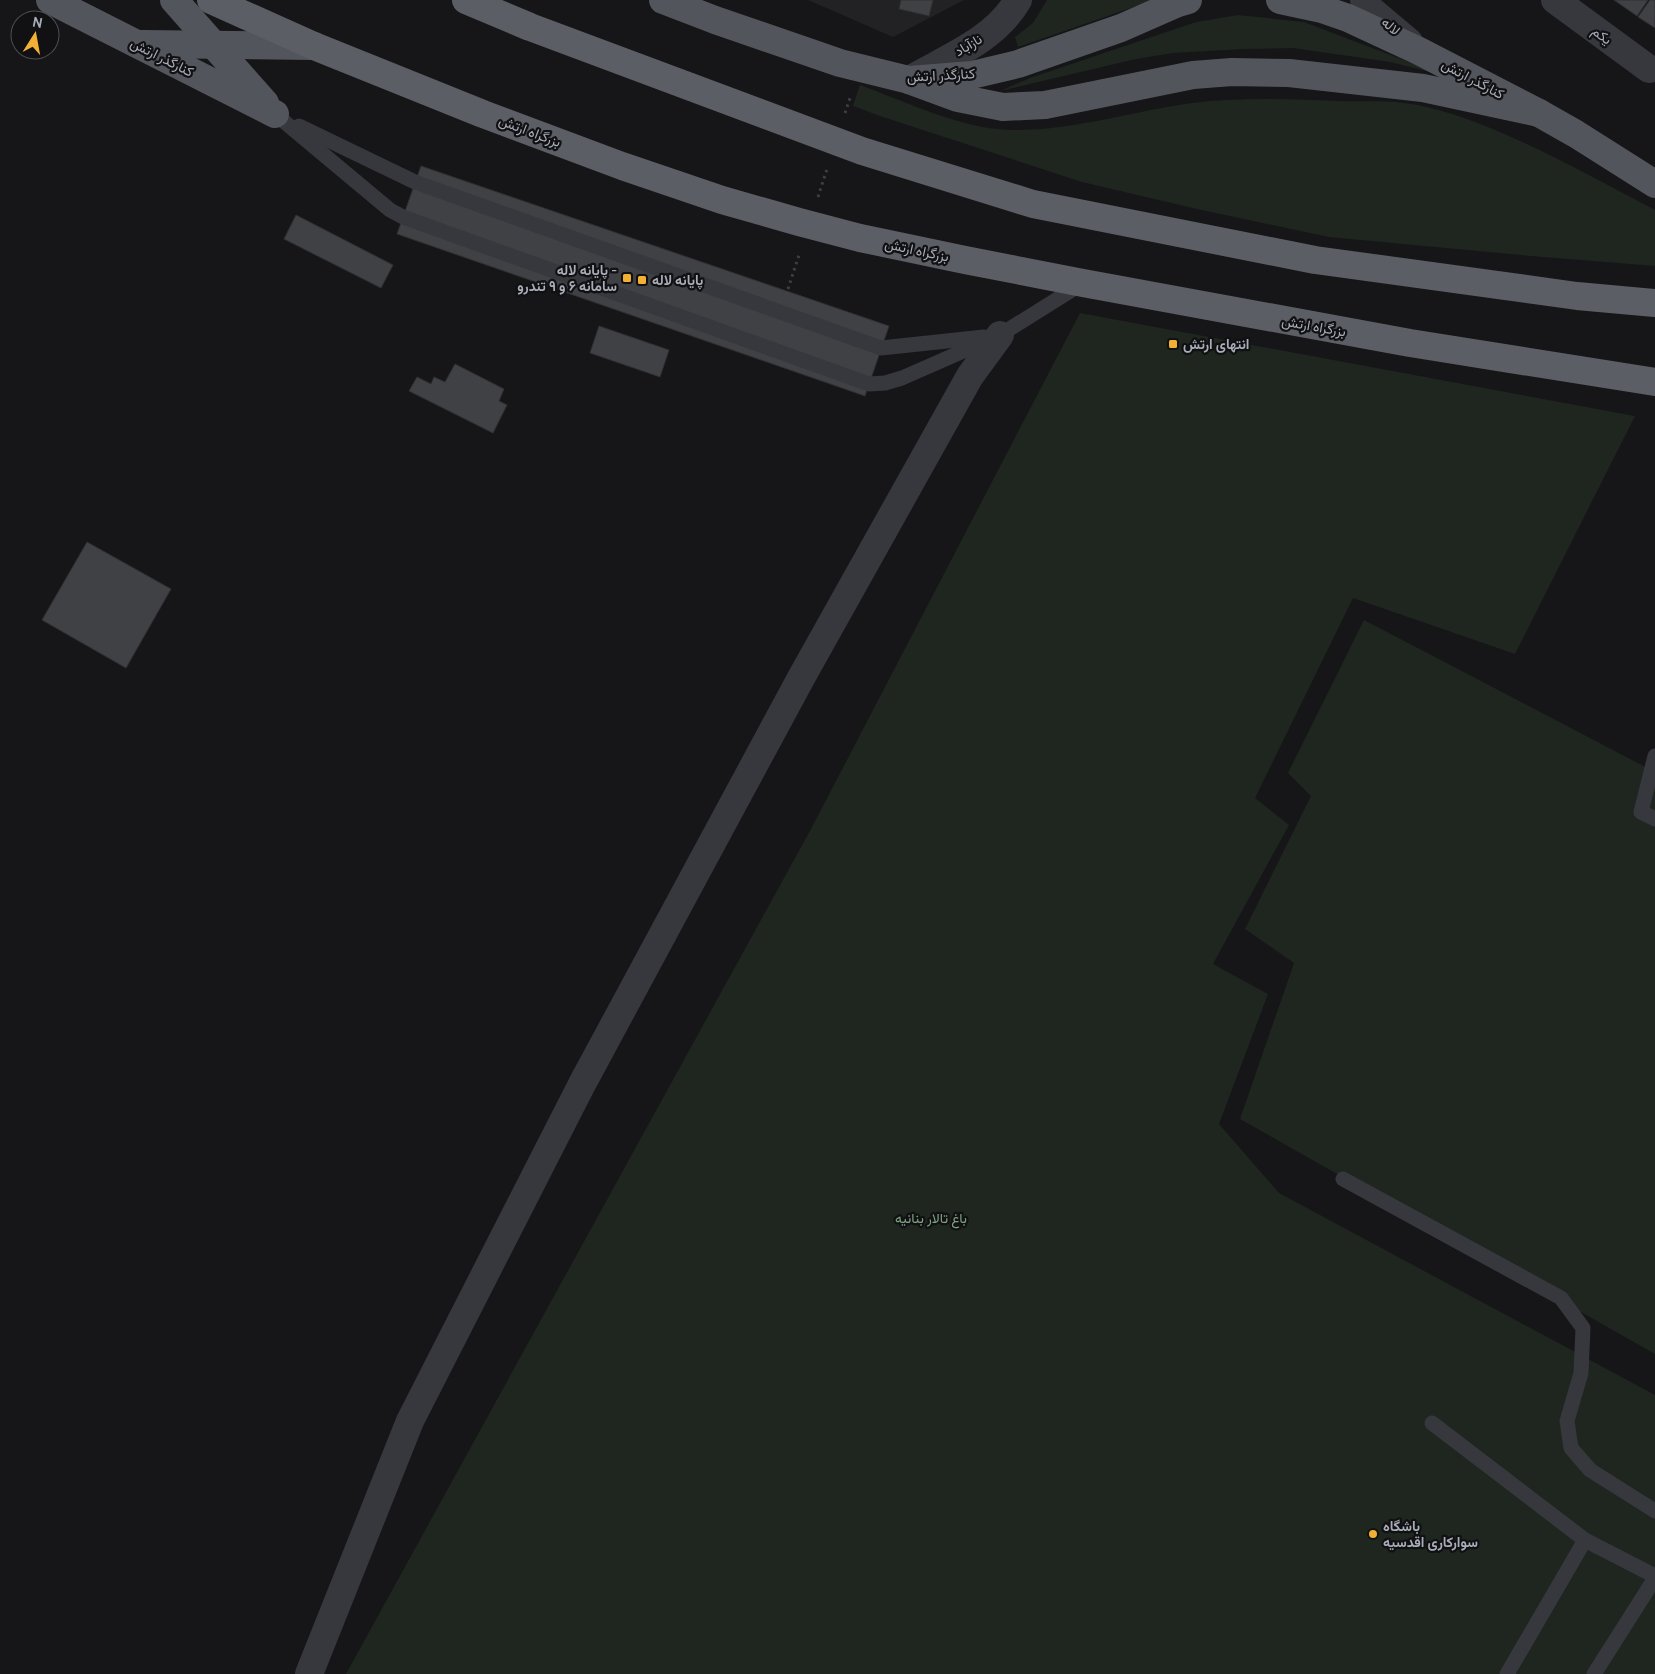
<svg xmlns="http://www.w3.org/2000/svg" width="1655" height="1674" font-family="Cabin,Vazirmatn,sans-serif">
<style>
.built{fill:#222225}
.green{fill:#1e261f}
.building{fill:#404145;stroke:#303034}
.lines{fill:none;stroke-linecap:round;stroke-linejoin:round}
.path{stroke:#3d3f44;stroke-width:3;stroke-dasharray:2.5 4;stroke-linecap:butt}
.service{stroke:#37383d;stroke-width:15}
.minor{stroke:#37383d;stroke-width:28}
.primary{stroke:#53555c;stroke-width:28}
.trunk{stroke:#5b5e65;stroke-width:28}
.poi-dot{fill:#f2b134;stroke:#111113;stroke-width:2}
.labels{text-anchor:middle;stroke-width:4.5;stroke-linejoin:round;paint-order:stroke}
.street-label{font-size:14px;fill:#a8adb8;stroke:#111113}
.poi-label{font-size:14px;font-weight:bold;fill:#a8adb8;stroke:#111113;text-anchor:start}
.park-label{font-size:14px;fill:#7fa381;stroke:#111113}
</style>
<rect width="100%" height="100%" fill="#161618"/>
<polygon class="built" points="808,0 964,0 893,37"/>
<g class="green">
<polygon points="1047,0 1154,0 1018,47 1015,37 1033,23"/>
<polygon points="1238,15 1304,22 1443,75 1390,62 1293,48 1244,49 1173,53 1136,59 1000,91 1030,78 1196,22"/>
<path d="M860,85C907,102 961,129 1011,130C1073,131 1132,111 1192,103C1240,97 1289,99 1337,101C1359,102 1382,100 1404,103C1436,107 1466,118 1495,130C1550,153 1602,182 1655,210V266L1531,256L1329,237L1197,209L1082,182L883,117L853,106Z"/>
<polygon points="1080,313 1635,416 1515,654 1353,598 1255,798 1289,825 1213,964 1268,994 1219,1124 1279,1193 1655,1395 1655,1674 346,1674 811,829"/>
<polygon points="1364,620 1655,772 1655,1354 1240,1119 1294,963 1245,929 1311,796 1288,773"/>
</g>
<g class="building">
<polygon points="901,0 933,0 929,16 899,9"/>
<polygon points="1614,0 1648,0 1637,16"/>
<polygon points="1650,0 1655,0 1655,28 1638,17"/>
<polygon points="421,166 889,326 865,396 397,234"/>
<polygon points="296,215 393,265 381,288 284,239"/>
<polygon points="599,326 669,350 660,377 590,353"/>
<polygon points="455,364 504,389 499,401 507,405 493,433 409,391 417,377 431,384 434,377 445,382"/>
<polygon points="87,542 171,589 126,668 42,620"/>
</g>
<g class="lines">
<g class="path">
<polyline points="845,113 851,95"/>
<polyline points="818,197 827,169"/>
<polyline points="788,289 800,252"/>
</g>
<g class="service">
<polyline points="275,114 390,210 403,217 869,384 885,383 902,378 1000,335 1083,283"/>
<polyline points="299,126 415,182 881,348 984,337"/>
<polyline points="1655,756 1641,812 1655,819"/>
<polyline points="1343,1179 1561,1298 1583,1328 1581,1373 1567,1421 1571,1448 1590,1470 1655,1511"/>
<polyline points="1432,1423 1585,1540 1655,1576"/>
<polyline points="1507,1674 1585,1540"/>
<polyline points="1594,1674 1655,1578"/>
</g>
<g class="minor">
<polyline points="1364,0 1371,10 1409,42"/>
<polyline points="1555,0 1649,69"/>
<path d="M909,80C947,58 995,40 1018,0"/>
<polyline points="309,1674 410,1421 582,1084 801,678 970,376 1000,335"/>
</g>
<g class="primary">
<polyline points="50,0 275,114"/>
<polyline points="174,0 265,103"/>
<polyline points="663,0 715,20 840,63 909,80 972,75 1018,64 1121,28 1178,3 1188,0"/>
<polyline points="1280,0 1322,9 1348,18 1419,51 1539,113 1576,134 1655,184"/>
<polyline points="142,44 314,46"/>
<polyline points="909,80 958,98 1003,107 1045,105 1193,75 1232,72 1289,73 1423,88 1539,113"/>
</g>
<g class="trunk">
<polyline points="211,0 314,46 483,114 622,166 722,200 799,222 860,238 965,260 1083,283 1410,343 1655,382"/>
<polyline points="466,0 530,27 862,151 1033,204 1315,260 1577,296 1655,303"/>
</g>
</g>
<g class="poi-dot">
<rect x="622" y="273" width="10" height="10" rx="2.5"/>
<rect x="637" y="275" width="10" height="10" rx="2.5"/>
<rect x="1168" y="339" width="10" height="10" rx="2.5"/>
<circle cx="1373" cy="1534" r="5"/>
</g>
<g class="labels">
<g class="street-label">
<text transform="translate(1391 26) rotate(40)" y="5">لاله</text>
<text transform="translate(1602 35) rotate(36)" y="5">یکم</text>
<text transform="translate(968 45) rotate(-31)" y="5">نازآباد</text>
<text transform="translate(162 57) rotate(27)" y="5">کنارگذر ارتش</text>
<text transform="translate(941 75) rotate(-3)" y="5">کنارگذر ارتش</text>
<text transform="translate(1473 79) rotate(28)" y="5">کنارگذر ارتش</text>
<text transform="translate(530 131) rotate(21)" y="5">بزرگراه ارتش</text>
<text transform="translate(917 250) rotate(12)" y="5">بزرگراه ارتش</text>
<text transform="translate(1314 326) rotate(10)" y="5">بزرگراه ارتش</text>
</g>
<g class="poi-label">
<text x="617" y="275" text-anchor="end">پایانه لاله -<tspan x="617" dy="16">سامانه ۶ و ۹ تندرو</tspan></text>
<text x="652" y="285">پایانه لاله</text>
<text x="1183" y="349">انتهای ارتش</text>
<text x="1383" y="1531">باشگاه<tspan x="1383" dy="16">سوارکاری اقدسیه</tspan></text>
</g>
<g class="park-label">
<text x="931" y="1223">باغ تالار بنانیه</text>
</g>
</g>
<g transform="translate(35 35) rotate(11)"><circle r="24" fill="#111113" stroke="#4d4f55"/>
<path d="M0-4L9 19L0 12L-9 19Z" fill="#f2b134"/>
<text y="-8" font-size="14" font-weight="bold" text-anchor="middle" fill="#a8adb8">N</text>
</g>
</svg>
